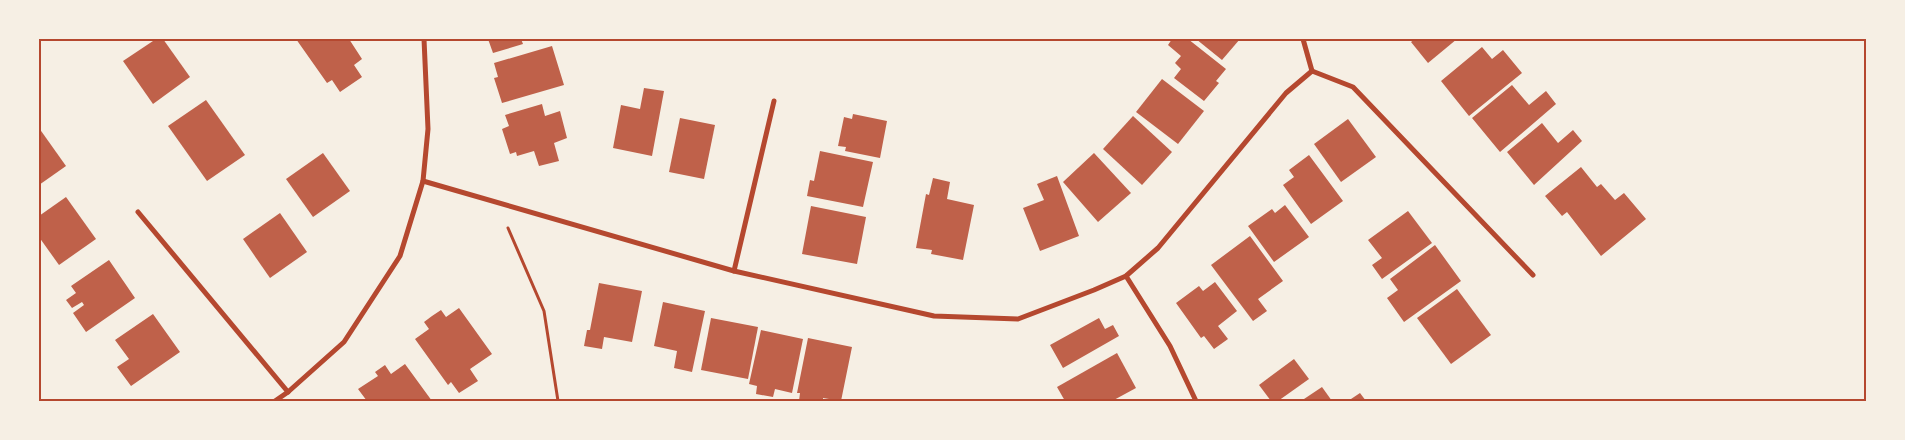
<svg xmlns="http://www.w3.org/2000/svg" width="1905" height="440" font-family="'DM Sans',sans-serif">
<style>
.building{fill:#bf614a}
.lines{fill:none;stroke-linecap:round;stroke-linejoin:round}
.path{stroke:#b5482f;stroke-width:3}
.minor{stroke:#b5482f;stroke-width:5}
.neatline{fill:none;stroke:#b5482f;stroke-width:2}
</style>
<rect width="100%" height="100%" fill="#f6efe4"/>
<g class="building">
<polygon points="156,39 163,39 190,77 153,104 123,61"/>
<polygon points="296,39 349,39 362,59 354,65 362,77 340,92 332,80 327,83"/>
<polygon points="488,39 521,39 523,44 493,53"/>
<polygon points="1172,39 1188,39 1226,69 1216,81 1219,83 1204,101 1174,78 1181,69 1175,63 1181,56 1168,45"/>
<polygon points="1196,39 1240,39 1222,60"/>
<polygon points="1415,39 1457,39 1428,63 1411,42"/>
<polygon points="552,46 564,85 502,103 494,78 498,77 494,63"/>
<polygon points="1482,47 1492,59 1503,50 1522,73 1469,116 1441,81"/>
<polygon points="1162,79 1204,111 1178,144 1136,112"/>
<polygon points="1512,85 1529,105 1546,91 1556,104 1500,152 1472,118"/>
<polygon points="644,88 664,91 652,156 613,148 621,105 640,109"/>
<polygon points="206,100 245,155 207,181 168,126"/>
<polygon points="542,104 545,116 560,111 567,138 554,143 559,161 539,166 534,151 517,156 516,152 510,154 502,129 509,126 505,115"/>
<polygon points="853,114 887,121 880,158 845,151 846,147 838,146 844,117 852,119"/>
<polygon points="1133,116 1172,152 1142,185 1103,149"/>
<polygon points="680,118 715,125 704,179 669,172"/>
<polygon points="1348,119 1376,157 1341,182 1314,144"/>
<polygon points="1542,123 1558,143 1573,130 1582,141 1534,185 1507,152"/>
<polygon points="39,128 66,166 39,185"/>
<polygon points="820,151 873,162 863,207 807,196 810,180 814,181"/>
<polygon points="323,153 350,191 313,217 286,179"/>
<polygon points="1094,153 1131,193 1098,222 1063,182"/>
<polygon points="1309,155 1343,201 1311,224 1283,185 1294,177 1289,170"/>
<polygon points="1581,167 1597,187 1601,184 1615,200 1624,193 1646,219 1601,256 1567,212 1562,216 1545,196"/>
<polygon points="1057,176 1079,236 1040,251 1023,208 1044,200 1037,184"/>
<polygon points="933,178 950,182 947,199 974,205 963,260 931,254 932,250 916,248 926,194 929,195"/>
<polygon points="66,197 96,239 59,265 39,237 39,216"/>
<polygon points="1285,205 1309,237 1274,262 1248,226 1272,209 1275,213"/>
<polygon points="811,206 866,217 857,264 802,254"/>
<polygon points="1408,211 1432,243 1382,279 1372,265 1382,258 1368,240"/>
<polygon points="280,213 307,252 270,278 243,239"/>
<polygon points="1250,236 1283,281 1258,299 1267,311 1253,321 1211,265"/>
<polygon points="1435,245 1461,281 1404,322 1387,298 1398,290 1390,279"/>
<polygon points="109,260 135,298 86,332 73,313 84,305 82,302 72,308 66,300 76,293 71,286"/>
<polygon points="1215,282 1237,311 1218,326 1228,339 1214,349 1204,336 1201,338 1176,303 1199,286 1203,291"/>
<polygon points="599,283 642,291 632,342 604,337 602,349 584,346 587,330 590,330"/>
<polygon points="1457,289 1491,335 1451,364 1417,318"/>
<polygon points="663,302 705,311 692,372 674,368 677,351 654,346"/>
<polygon points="459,308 492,354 470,369 478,381 459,393 451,382 448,385 415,339 429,329 424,322 432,316 441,310 446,317"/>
<polygon points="153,314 180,352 131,386 117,367 129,359 115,340"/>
<polygon points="711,318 758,327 748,379 701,370"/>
<polygon points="1099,318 1105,329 1113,325 1119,336 1063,368 1050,345"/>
<polygon points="761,330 803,339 792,393 775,389 773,397 756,394 757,386 749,384"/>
<polygon points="808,338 852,347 841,401 823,398 823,401 799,401 800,393 797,393"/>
<polygon points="1117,353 1136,388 1112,401 1065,401 1057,387"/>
<polygon points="1294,359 1309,379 1278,401 1271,401 1259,385"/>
<polygon points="405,364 432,401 367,401 358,389 378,376 375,372 385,365 391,374"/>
<polygon points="1322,387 1332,401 1301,401"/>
<polygon points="1360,393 1366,401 1348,401"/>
</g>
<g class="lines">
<polyline class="path" points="508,228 544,311 558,401"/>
<g class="minor">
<polyline points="1303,39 1312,71"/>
<polyline points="1312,71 1353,87 1533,275"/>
<polyline points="423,181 734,271 934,316 1018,319 1094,290 1126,276 1158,248 1286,93 1312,71"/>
<polyline points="138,212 288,392"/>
<polyline points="734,271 774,101"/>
<polyline points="1126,276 1170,346 1196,401"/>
<polyline points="275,401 288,392 344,342 400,256 423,181 428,129 424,39"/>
</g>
</g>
<rect width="1905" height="440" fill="none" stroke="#f6efe4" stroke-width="80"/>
<rect x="40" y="40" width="1825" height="360" class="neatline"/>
</svg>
